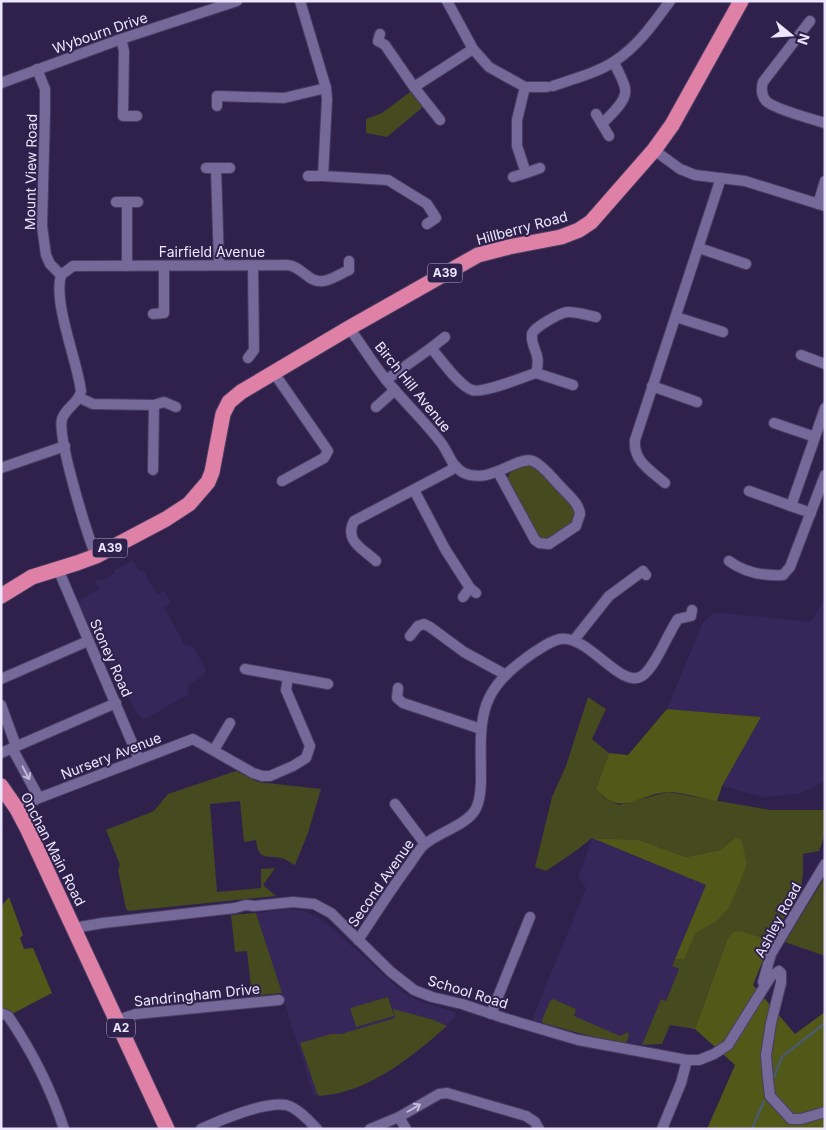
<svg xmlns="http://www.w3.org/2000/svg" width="826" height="1130" font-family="Inter,sans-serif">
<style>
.built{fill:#362659}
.green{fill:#454b1f}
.forest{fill:#515818}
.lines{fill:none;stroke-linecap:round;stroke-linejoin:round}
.stream{stroke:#495b6c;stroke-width:2.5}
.street-casing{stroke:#4a3d62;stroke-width:12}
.highway-casing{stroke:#4a3d62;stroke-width:17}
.street{stroke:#75699a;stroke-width:10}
.highway{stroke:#df81a6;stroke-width:15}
.oneway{stroke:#c2bada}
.labels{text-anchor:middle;stroke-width:4;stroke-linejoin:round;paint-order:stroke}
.shield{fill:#2f214c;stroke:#b3abc8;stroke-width:1}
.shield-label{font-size:12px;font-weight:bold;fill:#ebe6fd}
.street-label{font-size:14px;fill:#ebe6fd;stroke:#2f214c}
</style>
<rect width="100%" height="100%" fill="#2f214c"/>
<g class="built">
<polygon points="133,560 139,571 143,570 157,594 164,591 171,603 164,607 184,644 193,647 206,669 205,673 187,687 189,694 145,719 138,715 77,602 99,589 95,581 98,579 102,581 115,573 114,571"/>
<polygon points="825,599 825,781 799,794 763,797 722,786 761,717 667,709 703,622 715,612 810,622"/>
<polygon points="592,838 706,885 672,966 679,969 666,1001 661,999 642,1045 586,1035 532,1020 586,888 578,878"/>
<polygon points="291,909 304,911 319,918 332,928 403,993 421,1002 456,1012 455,1017 418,1051 370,1081 347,1090 314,1096 256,913"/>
</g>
<g class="green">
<polygon points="410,92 423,107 387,137 366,133 366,119 382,113"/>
<path d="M528,464L538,468L577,511L574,523L551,539L543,540L539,537L507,482C509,469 516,468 528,464Z"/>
<polygon points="588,697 606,709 592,739 609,753 596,789 604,798 619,805 668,792 770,810 825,810 825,834 819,851 803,854 803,872 801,889 771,940 741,931 727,940 695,1029 670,1025 662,1044 642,1045 661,999 666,1001 679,969 672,966 675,959 684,960 696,933 716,922 735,838 720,850 686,857 639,840 592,838 577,850 546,871 535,867 552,797 566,766"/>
<path d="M236,771L258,782L321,789L308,833L295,865C291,863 286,859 281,858C265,855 259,861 256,840L244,842L240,801L210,804L217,892L261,888V869L275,868L263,885L276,896L129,911L126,909L118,870L120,865L106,830L154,811L168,794Z"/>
<polygon points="825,877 825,956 785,942"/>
<polygon points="256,913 282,993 252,996 247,951 235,952 231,915"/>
<polygon points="388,997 394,1016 356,1027 350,1008"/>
<polygon points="553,999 576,1009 574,1016 620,1036 628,1032 629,1035 626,1043 586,1035 543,1023 542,1020 550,1001"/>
<path d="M393,1009L434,1020L447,1026C412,1057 368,1093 319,1096L317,1093L300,1043L331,1034H341L395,1018Z"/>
</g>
<g class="forest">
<path d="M667,709L761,717L722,786L717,801C704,799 679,791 667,792C637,795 621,818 596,789L609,753L628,755Z"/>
<polygon points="592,838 639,840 686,857 720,850 735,838 741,839 747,864 730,906 716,922 696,933 684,960 675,959 706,885"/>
<polygon points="9,897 23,935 20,938 24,949 33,948 52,993 12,1014 1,1009 1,911 3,904"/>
<polygon points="741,931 771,940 753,985 795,1034 825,1012 825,1129 707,1129 735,1065 695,1029 727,940 733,932"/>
</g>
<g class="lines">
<g class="stream">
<polyline points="774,1077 782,1057 825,1023"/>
<polyline points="752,1129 764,1101"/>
</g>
<g class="street-casing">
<g id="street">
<polyline points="300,1 326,88 327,100 323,176 388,180 427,204 436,218 427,224"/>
<polyline points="447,1 473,49 489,67 525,87 547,87"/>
<path d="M810,21L763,82C761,89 761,95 766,101C774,109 812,119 825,123"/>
<polyline points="380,34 378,41 385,45 414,87 440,120"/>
<polyline points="121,39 124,51 123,116 137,116"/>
<path d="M37,69L45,89V113L42,226L46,255L50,264L61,275C53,303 77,360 81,391C79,403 66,407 62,419C57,438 87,534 96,556"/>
<polyline points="1,83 121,39 237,1"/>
<path d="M553,86C573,79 597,73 615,61C638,46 654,23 670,1"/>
<polyline points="414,87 473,49"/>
<polyline points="217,106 217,96 284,98 326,88"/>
<polyline points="596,114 609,136"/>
<path d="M602,124C610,115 628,101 625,88C623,79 617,70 614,62"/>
<polyline points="654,150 680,169 695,175 745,181 825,206"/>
<polyline points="206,168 216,168"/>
<polyline points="526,173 540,168"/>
<polyline points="308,176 323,176"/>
<polyline points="513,177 526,173 517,146 517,120 525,87"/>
<polyline points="116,202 127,202"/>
<polyline points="818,204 825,181"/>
<polyline points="699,248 746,264"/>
<polyline points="219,265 216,168 230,168"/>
<polyline points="127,266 127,202 138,202"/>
<path d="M61,275L73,266L287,265C302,266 308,283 323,281C332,280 340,274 349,270V261"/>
<polyline points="153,314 164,313 164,266"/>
<polyline points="676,317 723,332"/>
<path d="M349,328C362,345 373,364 387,381C404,402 425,421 442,444C449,454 452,467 464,473C490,485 518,455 533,461C544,466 552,478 561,487C568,495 579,503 580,514L576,526L549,544L539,543L535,540L498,472"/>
<polyline points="431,348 445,337"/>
<polyline points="801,355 825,364"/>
<polyline points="248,358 254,350 253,266"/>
<polyline points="274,373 328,451 324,458 282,481"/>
<polyline points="536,373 573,385"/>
<path d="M386,380L431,348C441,359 459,386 472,390C483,394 523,377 536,373C542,352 530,348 532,334C533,328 561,312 568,312C577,312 587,315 596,317"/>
<polyline points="652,386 697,402"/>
<polyline points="80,398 93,404 154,405 164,402 176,407"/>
<polyline points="376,407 395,390"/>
<polyline points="774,423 815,437 825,408"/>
<polyline points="1,468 65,446"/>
<polyline points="153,470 154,405"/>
<path d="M665,483C650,470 633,461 635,440L721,178"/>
<polyline points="414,490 445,549 470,588 476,593"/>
<polyline points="749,491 791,506"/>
<polyline points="811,513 791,506 815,437"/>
<path d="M376,561C362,548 344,541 354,521L451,470L454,465"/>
<path d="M729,561C745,573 764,576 783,575L790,567L825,475"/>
<polyline points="58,569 139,759"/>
<polyline points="463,597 470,588"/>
<polyline points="410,636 418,626 424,624 430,627 464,652 506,675"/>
<polyline points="574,640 609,596 643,571 646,575"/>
<polyline points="245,669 328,684"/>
<polyline points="1,679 88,641"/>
<polyline points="398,688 397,698 403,703 481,729"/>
<polyline points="1,705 16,746"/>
<polyline points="12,748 39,798"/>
<polyline points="214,750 230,723"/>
<polyline points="1,753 116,703"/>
<polyline points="395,804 425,844"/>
<polyline points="17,809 39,798 193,739 253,773 262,776 270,776 293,766 306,758 310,746 286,690 288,677"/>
<polyline points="74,928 103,923 235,908 246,905 254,906 293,902 314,904 331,913 391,972 414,990 432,997 462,1004 504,1018 578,1040 687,1060 699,1060 714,1054 728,1045 771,976 779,971 781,973 781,983 771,1023 766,1055 768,1079 770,1096 791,1119 801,1119 825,1112"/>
<path d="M358,940C375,915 391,889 409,865C414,858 419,849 425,844C438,833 463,826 473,813C480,805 481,787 481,777C480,714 478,691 533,653C541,648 550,641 560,639C588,634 621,690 642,676C655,668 668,633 678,619L691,616L692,610"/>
<polyline points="763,982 771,954 825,864"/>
<path d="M1,1013L8,1016C32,1051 51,1089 64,1129"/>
<polyline points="491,1014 530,917"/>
<polyline points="118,1020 136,1014 279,1000"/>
<polyline points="399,1117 406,1129"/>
<path d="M201,1129C220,1120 266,1101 286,1105C298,1108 309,1121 317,1129"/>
<polyline points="370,1129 399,1117 439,1094 447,1093 526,1116 535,1122 539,1129"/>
<polyline points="662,1129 681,1083 687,1060"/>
</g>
</g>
<g class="highway-casing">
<g id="highway">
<polyline points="1,596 32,577 77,563 96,556 166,519 189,504 208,482 212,472 223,414 229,402 241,392 349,328 478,255 509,247 561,237 579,230 591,222 654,150 672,125 741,1"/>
<polyline points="1,786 17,809 28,830 167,1129"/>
</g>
</g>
<use href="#street" class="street"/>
<use href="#highway" class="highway"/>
</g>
<defs><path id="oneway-shaft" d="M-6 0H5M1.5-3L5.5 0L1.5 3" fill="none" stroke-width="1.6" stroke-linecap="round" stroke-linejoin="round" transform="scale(1.25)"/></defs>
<g class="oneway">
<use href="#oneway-shaft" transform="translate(26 773) rotate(62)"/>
<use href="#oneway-shaft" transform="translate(414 1108) rotate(-30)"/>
</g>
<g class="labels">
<g class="shield">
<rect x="427.5" y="263.5" width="35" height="19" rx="4"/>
<rect x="92.5" y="538.5" width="35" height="19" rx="4"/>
<rect x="107" y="1018.5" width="28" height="19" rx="4"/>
</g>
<g class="shield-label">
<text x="445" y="277">A39</text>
<text x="110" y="552">A39</text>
<text x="121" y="1032">A2</text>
</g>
<g class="street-label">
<text transform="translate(100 33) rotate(-19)" y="5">Wybourn Drive</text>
<text transform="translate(31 172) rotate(-89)" y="5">Mount View Road</text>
<text transform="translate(522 228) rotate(-15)" y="5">Hillberry Road</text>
<text x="212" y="257">Fairfield Avenue</text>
<text transform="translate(413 387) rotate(51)" y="5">Birch Hill Avenue</text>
<text transform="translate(111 658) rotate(66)" y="5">Stoney Road</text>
<text transform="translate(111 756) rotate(-21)" y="5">Nursery Avenue</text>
<text transform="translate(53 849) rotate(63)" y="5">Onchan Main Road</text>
<text transform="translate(381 883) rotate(-55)" y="5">Second Avenue</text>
<text transform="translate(778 920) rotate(-62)" y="5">Ashley Road</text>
<text transform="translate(468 992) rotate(17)" y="5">School Road</text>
<text transform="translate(197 995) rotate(-6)" y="5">Sandringham Drive</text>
</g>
</g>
<rect width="826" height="1130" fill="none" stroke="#ebe6fd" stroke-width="5"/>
<g transform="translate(791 35) rotate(108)" stroke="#2f214c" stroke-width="4" paint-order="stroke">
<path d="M0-4L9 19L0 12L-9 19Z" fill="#ebe6fd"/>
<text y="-8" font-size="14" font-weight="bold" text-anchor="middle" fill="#ebe6fd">N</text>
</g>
</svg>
